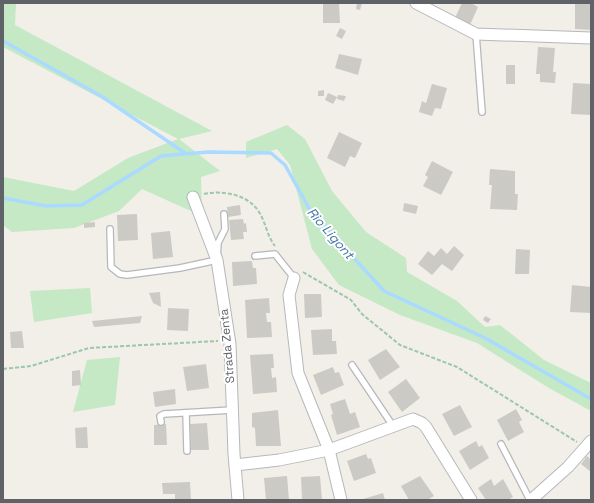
<svg xmlns="http://www.w3.org/2000/svg" width="594" height="503" font-family="'Space Grotesk',sans-serif">
<style>
.green{fill:#c5e8c5}
.lines{fill:none;stroke-linecap:round;stroke-linejoin:round}
.stream{stroke:#aadaff;stroke-width:3.5}
.building{fill:#cccac5}
.service-casing{stroke:#b5b8bc;stroke-width:8}
.minor-casing{stroke:#b5b8bc;stroke-width:13}
.path{stroke:#9cc7a9;stroke-width:2;stroke-dasharray:4 2;stroke-linecap:butt}
.service{stroke:#fff;stroke-width:5.5}
.minor{stroke:#fff;stroke-width:11}
.labels{text-anchor:middle;stroke-width:4;stroke-linejoin:round;paint-order:stroke}
.street-label{font-size:12px;fill:#5f6368;stroke:#fff}
.water-label{font-size:13px;font-style:italic;fill:#4174aa;stroke:#fff}
</style>
<rect width="100%" height="100%" fill="#f1efe8"/>
<g class="green">
<polygon points="3,3 16,3 15,25 212,131 179,139 220,171 201,177 202,216 142,189 119,211 74,228 12,232 3,225 3,177 74,191 128,158 178,139 3,47"/>
<polygon points="287,125 305,139 332,191 366,232 406,258 407,272 457,301 485,327 500,325 544,360 591,383 591,411 549,388 477,343 400,315 339,285 312,249 290,165 277,149 246,158 246,142"/>
<polygon points="90,288 92,313 34,322 30,291"/>
<polygon points="120,357 115,405 73,412 87,360"/>
</g>
<g class="lines">
<g class="stream">
<polyline points="3,41 101,96 185,153"/>
<polyline points="3,198 46,206 82,205 161,156 208,152 271,153 285,165 310,210 384,291 485,338 591,399"/>
</g>
</g>
<g class="building">
<polygon points="323,3 339,3 340,23 323,23"/>
<polygon points="357,3 362,3 360,10 356,9"/>
<polygon points="462,3 471,3 478,7 469,27 454,20"/>
<polygon points="575,3 591,3 591,30 575,29"/>
<polygon points="340,28 346,31 342,39 336,36"/>
<polygon points="538,47 555,48 553,72 556,72 555,83 540,82 540,74 536,74"/>
<polygon points="339,54 362,59 358,75 335,68"/>
<rect x="506" y="65" width="9" height="19"/>
<polygon points="573,83 591,84 591,115 571,114"/>
<polygon points="432,84 447,88 441,109 435,108 432,116 419,112 422,101 426,103"/>
<polygon points="324,90 324,96 318,96 318,91"/>
<polygon points="328,93 337,97 333,104 325,100"/>
<polygon points="338,95 346,96 344,101 337,99"/>
<polygon points="339,132 362,143 355,158 350,156 345,167 327,158"/>
<polygon points="432,161 453,172 441,195 423,186 428,177 425,175"/>
<polygon points="490,169 515,171 515,194 518,194 517,210 490,209 492,185 489,185"/>
<polygon points="404,203 418,206 416,214 403,211"/>
<polygon points="240,205 241,215 228,217 227,207"/>
<polygon points="137,214 138,240 118,241 117,215"/>
<polygon points="243,219 244,224 246,223 247,232 243,232 244,239 231,240 229,220"/>
<polygon points="95,222 95,227 84,228 84,223"/>
<polygon points="170,231 173,257 153,259 151,233"/>
<polygon points="454,246 464,255 452,271 442,264 432,275 418,264 428,251 434,256 441,248 447,254"/>
<polygon points="516,249 530,250 529,274 515,274"/>
<polygon points="252,261 253,268 256,268 257,284 233,286 232,262"/>
<polygon points="572,285 591,287 591,313 570,312"/>
<polygon points="160,292 161,307 153,303 149,293"/>
<polygon points="304,294 321,294 322,317 305,318"/>
<polygon points="269,298 270,313 266,313 267,322 271,322 272,337 247,338 245,300"/>
<polygon points="168,308 189,309 188,331 167,330"/>
<polygon points="142,316 140,323 94,327 92,321"/>
<polygon points="485,316 491,319 488,323 483,320"/>
<polygon points="332,329 332,341 336,341 337,354 313,355 311,330"/>
<polygon points="22,331 24,348 11,348 10,332"/>
<polygon points="386,349 400,367 380,380 368,360"/>
<polygon points="273,354 274,368 271,368 272,378 276,377 277,392 253,394 250,355"/>
<polygon points="206,364 209,388 187,391 183,367"/>
<polygon points="333,367 335,373 339,372 344,385 321,395 313,375"/>
<polygon points="80,370 81,385 72,386 72,371"/>
<polygon points="406,379 420,398 402,412 388,392"/>
<polygon points="175,389 176,404 155,407 153,392"/>
<polygon points="345,399 350,414 355,412 360,427 337,435 331,415 333,414 330,404"/>
<polygon points="460,405 472,427 454,436 442,414"/>
<polygon points="516,409 522,420 519,422 524,432 508,441 497,420"/>
<polygon points="278,410 281,446 256,446 255,428 252,427 252,413"/>
<polygon points="207,423 209,450 191,450 190,424"/>
<polygon points="166,424 167,445 154,445 154,425"/>
<polygon points="87,427 88,448 76,448 75,428"/>
<polygon points="476,441 479,447 482,445 489,458 470,470 459,451"/>
<polygon points="366,454 368,459 371,458 376,473 354,481 347,461"/>
<polygon points="587,456 591,460 591,472 581,464"/>
<polygon points="287,476 289,500 266,500 264,478"/>
<polygon points="320,476 322,500 302,500 301,477"/>
<polygon points="420,476 434,496 427,500 409,500 401,486"/>
<polygon points="491,479 494,486 503,479 513,497 508,500 486,500 478,488"/>
<polygon points="190,482 191,500 175,500 175,494 163,494 162,483"/>
<polygon points="383,493 385,500 360,500"/>
</g>
<g class="lines">
<g class="service-casing">
<g id="service">
<polyline points="476,34 482,112"/>
<polyline points="110,229 111,267 120,274 127,275 180,268 217,260 218,243 225,229 224,214"/>
<polyline points="255,256 275,254 294,278"/>
<polyline points="352,365 393,426"/>
<polyline points="186,413 187,451"/>
<polyline points="161,422 160,416 164,414 232,410"/>
<polyline points="501,444 530,500"/>
</g>
</g>
<g class="minor-casing">
<g id="minor">
<polyline points="416,3 476,34 591,38"/>
<polyline points="193,197 217,260 230,344 234,454 238,500"/>
<polyline points="294,278 289,295 298,373 329,450 341,500"/>
<polyline points="235,465 279,460 329,450 413,419 422,423 426,427 471,500"/>
<polyline points="531,500 568,467 591,441"/>
</g>
</g>
<g class="path">
<path d="M204,194C222,190 248,194 259,212C266,223 267,236 275,246"/>
<polyline points="303,272 351,300 362,314 400,345 457,367 577,442"/>
<polyline points="3,369 31,366 89,348 218,341"/>
</g>
<use href="#service" class="service"/>
<use href="#minor" class="minor"/>
</g>
<g class="labels">
<g class="street-label">
<text transform="translate(227 346) rotate(-95)" y="4">Strada Zenta</text>
</g>
<g class="water-label">
<text transform="translate(331 233) rotate(49)" y="5">Rio Ligont</text>
</g>
</g>
<rect width="594" height="503" fill="none" stroke="#5f6368" stroke-width="8"/>
</svg>
